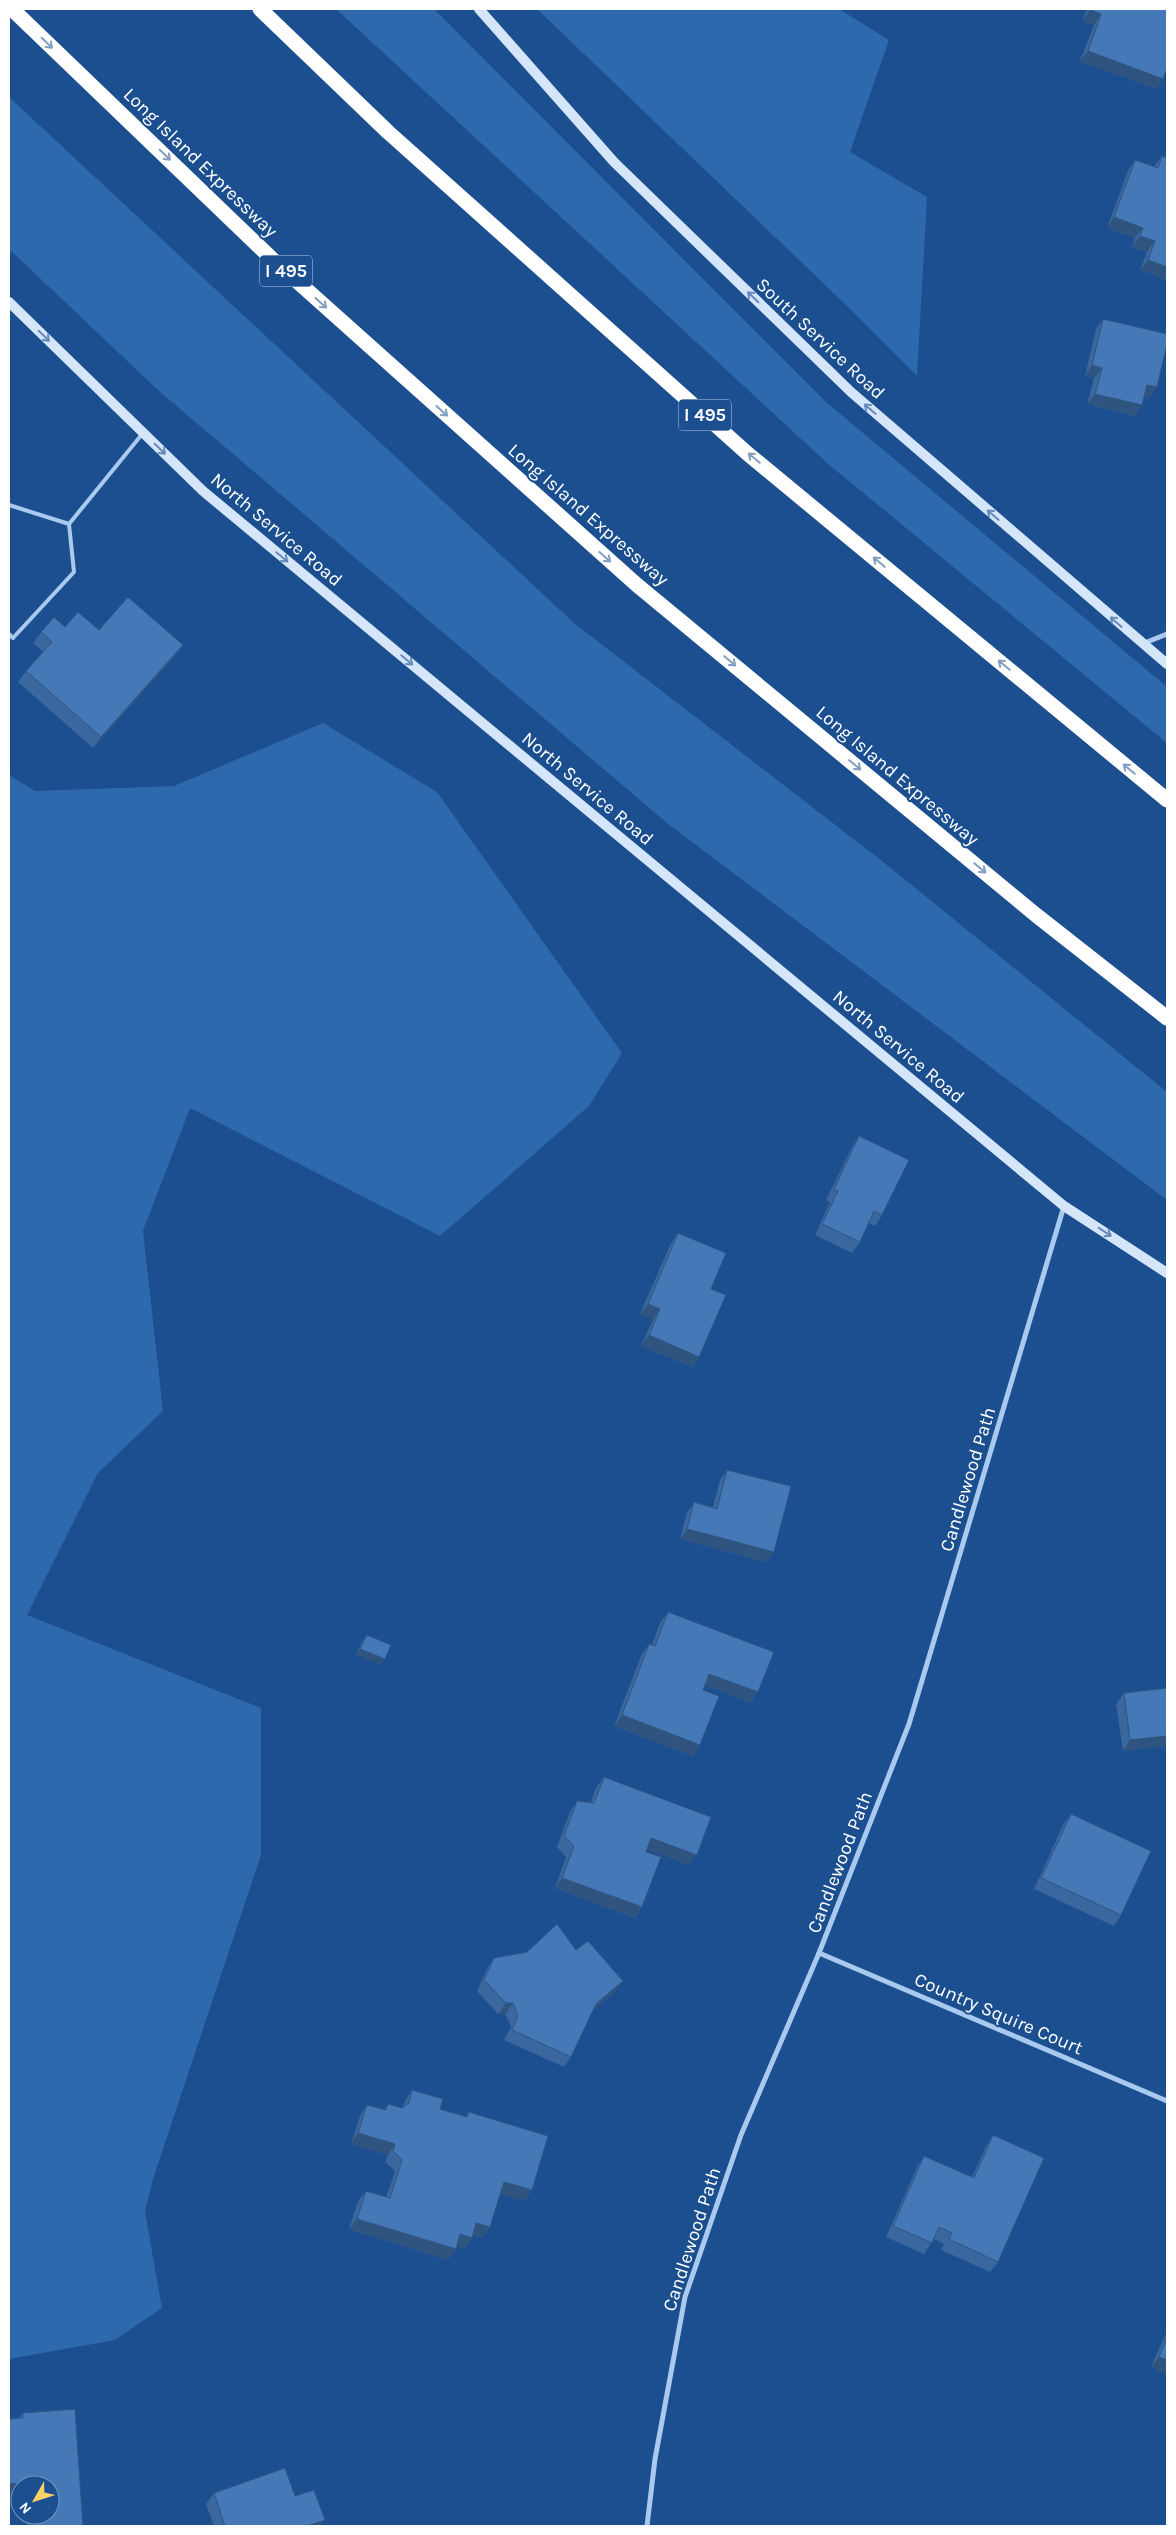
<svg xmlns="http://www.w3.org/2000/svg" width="1176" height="2535" font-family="Karla,sans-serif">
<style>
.green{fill:#2e69ad}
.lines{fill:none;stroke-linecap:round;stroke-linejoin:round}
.service{stroke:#a9c9ee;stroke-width:4}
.minor{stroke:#a9c9ee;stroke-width:5}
.secondary{stroke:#d6e6fa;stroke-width:10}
.motorway{stroke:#fff;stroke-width:15}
.wall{fill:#3a679d}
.shaded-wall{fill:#305480}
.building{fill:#4478b7;stroke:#305480}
.oneway{stroke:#829ec1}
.oneway2{stroke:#668bba}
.labels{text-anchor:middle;stroke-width:4;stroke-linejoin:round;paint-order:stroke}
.shield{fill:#1b4f8f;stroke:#bbcadd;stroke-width:1}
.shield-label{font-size:18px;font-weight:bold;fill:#fff}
.street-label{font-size:19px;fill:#fff;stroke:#1b4f8f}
</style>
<rect width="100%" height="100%" fill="#1b4f8f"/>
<g class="green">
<polygon points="336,9 434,9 825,401 1167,687 1167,743 827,463"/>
<polygon points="537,9 839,9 889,40 850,152 927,197 917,376 848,307"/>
<polygon points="9,97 574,623 882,861 1167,1092 1167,1200 667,823 159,391 9,249"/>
<polygon points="323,723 437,792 622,1053 589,1106 440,1236 190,1108 143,1231 163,1411 98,1473 27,1615 261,1708 261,1855 153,2179 145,2212 162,2308 115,2340 9,2359 9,775 35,791 174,786"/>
</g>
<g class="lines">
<g class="service">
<polyline points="9,505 69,524"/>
<polyline points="9,634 13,638 74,572 69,524 143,433"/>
</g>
<g class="minor">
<polyline points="1142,644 1167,634"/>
<polyline points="819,1953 1167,2101"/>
<polyline points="647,2526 655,2459 685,2297 741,2135 819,1953 909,1724 1064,1206"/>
</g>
<g class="secondary">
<polyline points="479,9 614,162 851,392 1167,664"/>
<polyline points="9,302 203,491 1064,1206 1167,1273"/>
</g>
<g class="motorway">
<polyline points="12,9 271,258 637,585 1036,915 1167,1018"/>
<polyline points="260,9 388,132 748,454 1167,800"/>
</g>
</g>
<g class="wall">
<polygon points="1087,9 1167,9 1163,79 1156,89 1080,61 1094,25 1082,21"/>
<polygon points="1162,156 1167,158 1167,280 1140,270 1147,252 1132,247 1135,238 1107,228 1128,171 1135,160 1154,167"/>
<polygon points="1103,319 1157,387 1149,398 1144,397 1142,405 1135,416 1087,404 1094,378 1085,376 1096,329"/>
<polygon points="65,627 99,630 175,656 93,748 18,682 26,671 43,652 33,643 41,632"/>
<polygon points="859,1136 882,1215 875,1226 869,1223 860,1242 852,1253 815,1235 830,1202 826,1200 852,1147"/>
<polygon points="678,1233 711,1289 699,1357 692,1367 641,1346 653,1320 640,1314 671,1243"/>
<polygon points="727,1470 774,1552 766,1562 680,1539 687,1513 694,1502 713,1507 720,1480"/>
<polygon points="668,1612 751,1703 705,1685 703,1690 700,1745 693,1756 614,1726 642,1654 649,1644 652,1645 660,1623"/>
<polygon points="367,1635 381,1665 356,1654 363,1640"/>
<polygon points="1167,1688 1167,1744 1166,1746 1123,1751 1116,1704 1124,1693"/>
<polygon points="604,1777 689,1865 647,1849 646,1852 642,1907 635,1918 555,1888 566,1857 557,1847 570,1812 577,1801 591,1802 596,1788"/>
<polygon points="1071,1814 1121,1915 1114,1926 1034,1889 1063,1825"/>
<polygon points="494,1958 615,1992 592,2011 571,2057 564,2067 504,2040 511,2027 505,2014 498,2014 477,1991 487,1969"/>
<polygon points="412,2090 440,2109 465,2117 469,2112 532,2190 524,2201 500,2194 490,2227 482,2238 473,2235 472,2238 464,2249 456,2246 448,2260 349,2229 358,2201 366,2191 386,2197 395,2171 385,2162 388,2155 351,2144 360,2116 367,2105 384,2110 388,2104 402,2108 403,2107 405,2101"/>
<polygon points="993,2135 998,2262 990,2272 941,2250 944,2244 934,2239 924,2254 886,2237 917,2167 924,2156 972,2177 986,2146"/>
<polygon points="1167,2333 1167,2374 1151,2367 1164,2338"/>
<polygon points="23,2413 83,2526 27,2526 26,2515 50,2515 50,2485 20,2485 20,2494 9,2495 9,2419 19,2418"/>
<polygon points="214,2493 295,2496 320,2526 214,2526 206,2504"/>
</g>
<g class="shaded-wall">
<polygon points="1090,10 1101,14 1094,25 1082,21"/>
<polygon points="1088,51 1163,79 1156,89 1080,61"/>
<polygon points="1114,217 1143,228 1135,238 1107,228"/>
<polygon points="1140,236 1155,241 1147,252 1132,247"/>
<polygon points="1148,260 1167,267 1167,280 1140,270"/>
<polygon points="1092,365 1102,368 1094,378 1085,376"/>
<polygon points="1147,385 1157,387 1149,398 1140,395"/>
<polygon points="1095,394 1142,405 1135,416 1087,404"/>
<polygon points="183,645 175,656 93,748 101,737"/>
<polygon points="648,1304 660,1309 653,1320 640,1314"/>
<polygon points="649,1335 699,1357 692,1367 641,1346"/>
<polygon points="687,1529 774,1552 766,1562 680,1539"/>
<polygon points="360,1649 385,1659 381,1665 356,1654"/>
<polygon points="709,1674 758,1692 751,1703 702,1684"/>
<polygon points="622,1715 700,1745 693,1756 614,1726"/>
<polygon points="1167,1736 1167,1744 1166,1746 1123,1751 1130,1740"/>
<polygon points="651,1838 697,1855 689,1865 644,1848"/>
<polygon points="562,1878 642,1907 635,1918 555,1888"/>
<polygon points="623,1981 615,1992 588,2015 596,2004"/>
<polygon points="506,2003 513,2003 505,2014 498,2014"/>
<polygon points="358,2133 395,2144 388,2155 351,2144"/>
<polygon points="504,2182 532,2190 524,2201 496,2193"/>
<polygon points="357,2219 456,2249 448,2260 349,2229"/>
<polygon points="476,2223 490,2227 482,2238 469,2234"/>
<polygon points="460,2234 472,2238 464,2249 452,2245"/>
<polygon points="1159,2357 1167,2360 1167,2374 1151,2367"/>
<polygon points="32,2483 30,2485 20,2485 20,2494 9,2495 9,2484"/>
<polygon points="325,2520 320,2526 307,2526"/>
</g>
<g class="building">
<polygon points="1090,9 1167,9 1167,68 1163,79 1088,51 1101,14 1090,10"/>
<polygon points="1162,156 1167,158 1167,267 1148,260 1155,241 1140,236 1143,228 1114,217 1135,160 1158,168"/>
<polygon points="1103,319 1167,334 1167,344 1157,387 1147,385 1142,405 1095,394 1102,368 1092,365"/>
<polygon points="128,597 183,645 101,737 26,671 52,642 41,632 54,617 65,627 78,612 99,630"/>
<polygon points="859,1136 909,1160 882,1215 874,1211 860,1242 822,1224 838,1191 834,1189"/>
<polygon points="678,1233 726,1253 711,1289 726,1295 699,1357 649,1335 660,1309 648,1304"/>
<polygon points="727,1470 791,1486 774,1552 687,1529 694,1502 717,1509"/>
<polygon points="668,1612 774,1652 758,1692 709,1674 703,1690 719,1696 700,1745 622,1715 649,1644 655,1646"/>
<polygon points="367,1635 391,1645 385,1659 360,1649"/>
<polygon points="1167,1688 1167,1736 1130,1740 1124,1693"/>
<polygon points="604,1777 711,1817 697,1855 651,1838 646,1852 661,1857 642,1907 562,1878 574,1846 564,1836 577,1801 594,1803"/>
<polygon points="1071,1814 1151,1851 1121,1915 1041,1878"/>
<polygon points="557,1924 576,1950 588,1941 623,1981 596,2004 571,2057 512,2030 518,2016 513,2003 506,2003 484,1980 494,1958 527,1952"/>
<polygon points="412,2090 443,2099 440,2109 467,2117 469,2112 548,2136 532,2190 504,2182 490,2227 476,2223 472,2238 460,2234 456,2249 357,2219 366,2191 390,2198 402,2160 393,2151 395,2144 358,2133 367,2105 386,2110 388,2104 402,2108 409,2103"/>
<polygon points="993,2135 1044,2158 998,2262 949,2239 952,2233 939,2227 932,2243 893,2226 924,2156 974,2178"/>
<polygon points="1167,2337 1167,2360 1159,2357"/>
<polygon points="75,2409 83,2526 35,2526 34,2515 50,2515 50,2485 32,2485 32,2483 9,2484 9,2419 23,2418 23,2413"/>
<polygon points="285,2468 295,2496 314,2490 325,2520 307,2526 225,2526 214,2493"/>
</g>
<defs><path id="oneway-shaft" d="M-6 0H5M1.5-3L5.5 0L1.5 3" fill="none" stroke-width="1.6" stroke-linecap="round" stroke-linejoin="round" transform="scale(1.25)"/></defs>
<g class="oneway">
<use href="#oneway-shaft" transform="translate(47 43) rotate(44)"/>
<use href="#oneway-shaft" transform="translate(165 155) rotate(44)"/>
<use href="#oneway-shaft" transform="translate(321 303) rotate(42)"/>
<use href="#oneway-shaft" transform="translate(442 411) rotate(42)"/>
<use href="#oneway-shaft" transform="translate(754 458) rotate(-140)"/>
<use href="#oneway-shaft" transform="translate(605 557) rotate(42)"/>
<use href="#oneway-shaft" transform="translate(879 562) rotate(-140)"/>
<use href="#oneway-shaft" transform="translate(730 661) rotate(40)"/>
<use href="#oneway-shaft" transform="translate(1004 665) rotate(-140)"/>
<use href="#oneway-shaft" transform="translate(855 765) rotate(40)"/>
<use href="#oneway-shaft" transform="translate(1129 769) rotate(-140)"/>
<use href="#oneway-shaft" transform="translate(980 868) rotate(40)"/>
</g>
<g class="oneway2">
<use href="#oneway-shaft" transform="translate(753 297) rotate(-136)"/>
<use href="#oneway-shaft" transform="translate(44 336) rotate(44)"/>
<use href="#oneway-shaft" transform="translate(870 409) rotate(-139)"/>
<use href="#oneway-shaft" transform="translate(160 449) rotate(44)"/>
<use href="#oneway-shaft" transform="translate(993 515) rotate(-139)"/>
<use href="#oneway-shaft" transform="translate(282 557) rotate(40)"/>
<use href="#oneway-shaft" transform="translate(1116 622) rotate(-139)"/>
<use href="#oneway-shaft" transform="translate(407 660) rotate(40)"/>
<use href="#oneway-shaft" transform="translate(1105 1232) rotate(33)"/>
</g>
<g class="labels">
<g class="shield">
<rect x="260" y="255.5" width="52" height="31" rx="4"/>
<rect x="679" y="399.5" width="52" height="31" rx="4"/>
</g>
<g class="shield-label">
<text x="286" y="277">I 495</text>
<text x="705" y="421">I 495</text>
</g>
<g class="street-label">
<text transform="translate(201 162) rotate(44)" y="7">Long Island Expressway</text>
<text transform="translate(821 338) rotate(43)" y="7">South Service Road</text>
<text transform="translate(589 514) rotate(41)" y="7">Long Island Expressway</text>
<text transform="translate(277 529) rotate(40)" y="7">North Service Road</text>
<text transform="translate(898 775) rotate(40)" y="7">Long Island Expressway</text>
<text transform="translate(588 788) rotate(40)" y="7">North Service Road</text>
<text transform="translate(899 1046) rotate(40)" y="7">North Service Road</text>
<text transform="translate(967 1479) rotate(-73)" y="7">Candlewood Path</text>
<text transform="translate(839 1862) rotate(-69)" y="7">Candlewood Path</text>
<text transform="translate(999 2013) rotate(23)" y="7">Country Squire Court</text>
<text transform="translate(691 2239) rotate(-72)" y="7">Candlewood Path</text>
</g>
</g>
<rect width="1176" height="2535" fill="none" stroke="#ffffff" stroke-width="20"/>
<g transform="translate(35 2500) rotate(231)"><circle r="24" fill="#1b4f8f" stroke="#7695bc"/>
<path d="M0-4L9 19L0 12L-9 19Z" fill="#ffd166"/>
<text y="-8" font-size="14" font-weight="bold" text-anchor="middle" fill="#ffffff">N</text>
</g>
</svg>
